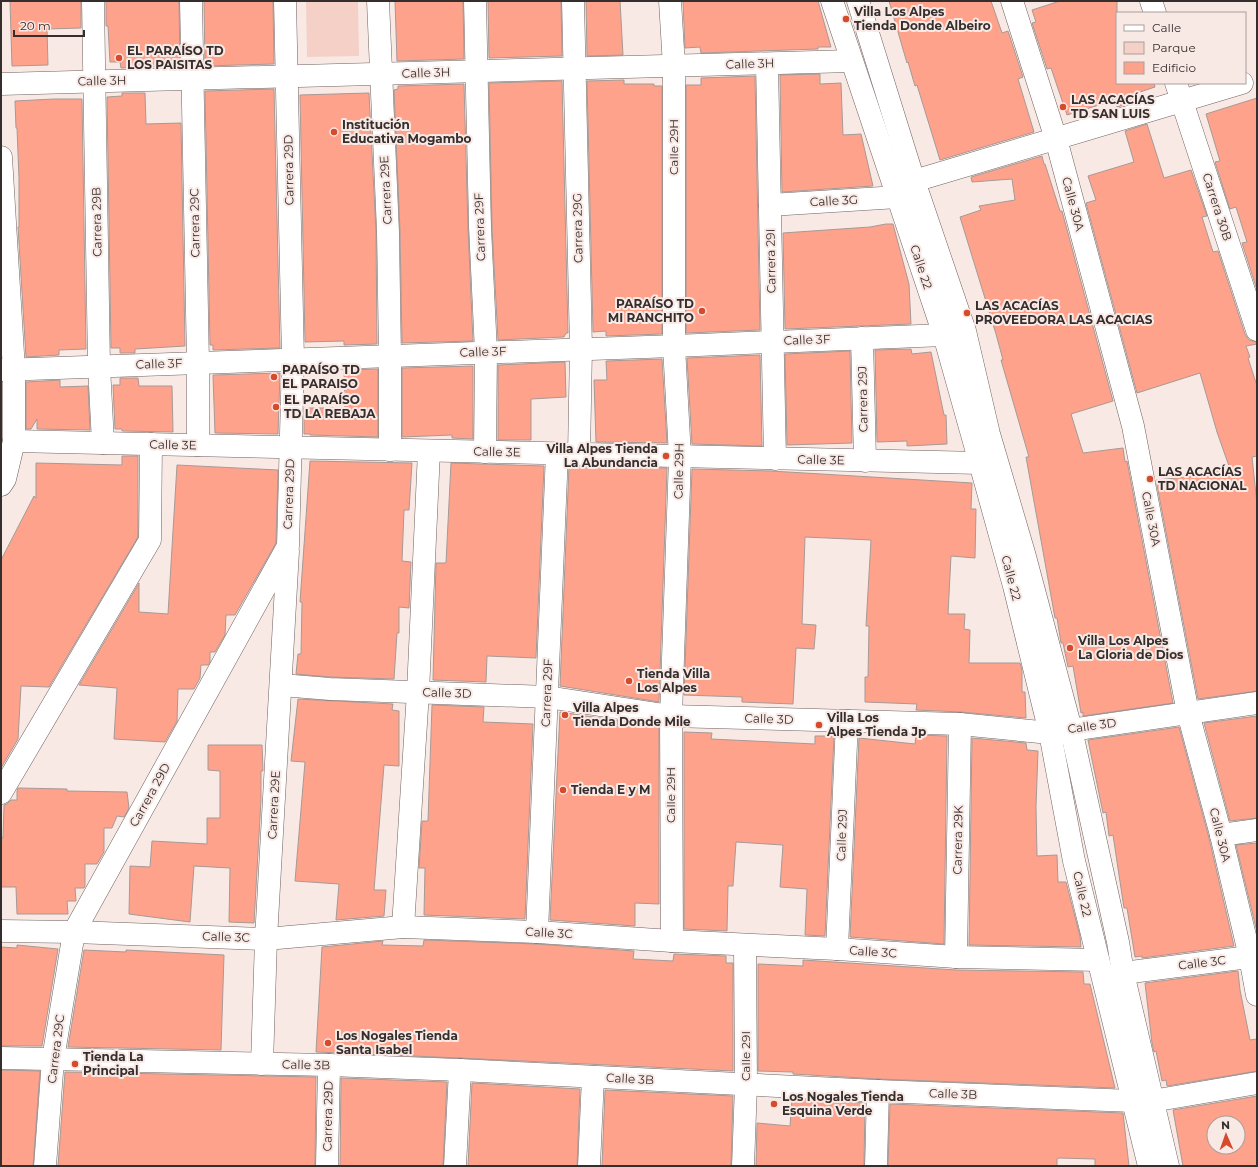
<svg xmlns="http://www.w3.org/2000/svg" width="1258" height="1167" font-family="Montserrat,sans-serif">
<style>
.green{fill:#f5d0c7}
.building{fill:#fea28c;stroke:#a89995;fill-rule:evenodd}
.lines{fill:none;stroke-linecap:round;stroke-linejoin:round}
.street-casing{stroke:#70625f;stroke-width:23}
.street{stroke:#fff;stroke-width:22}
.poi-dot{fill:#d64b2c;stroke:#f9e9e5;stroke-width:1.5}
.labels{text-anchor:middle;stroke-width:4;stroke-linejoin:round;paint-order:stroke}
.poi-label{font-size:12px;font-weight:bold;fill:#342e2d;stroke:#f9e9e5;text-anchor:start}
.street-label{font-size:12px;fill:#342e2d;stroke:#f9e9e5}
</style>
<rect width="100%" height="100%" fill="#f9e9e5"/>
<polygon class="green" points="306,1 358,1 359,56 307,57"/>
<g class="building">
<polygon points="10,1 81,1 81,28 47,29 48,65 12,66"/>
<polygon points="106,1 179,1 180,66 121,68 120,62 110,62 108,26 106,26"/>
<polygon points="204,1 273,1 274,64 205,66"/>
<polygon points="395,1 463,1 464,59 397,61"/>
<polygon points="488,1 561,1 562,56 489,58"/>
<polygon points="586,1 620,1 623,55 587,56"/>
<polygon points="683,1 818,1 831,47 818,47 818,49 701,53 700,47 685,48"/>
<polygon points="889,1 991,1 1002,33 1008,31 1023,77 1018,79 1034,132 940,160 917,85 915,86 908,62 907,63"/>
<polygon points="1060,1 1117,1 1117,83 1154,83 1155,87 1137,93 1139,101 1117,107 1115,100 1067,115 1051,68 1047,69 1032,23 1036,22 1032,10"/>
<polygon points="820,74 820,84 841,83 843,135 861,134 873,186 782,192 780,75"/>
<polygon points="755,76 760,330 686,333 686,85 701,85 701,78"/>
<polygon points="624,80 624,84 654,84 654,86 662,86 662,334 606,336 606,331 593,332 587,81"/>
<polygon points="562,81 568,333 566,333 564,337 498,340 492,227 489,83"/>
<polygon points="464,84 468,228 473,341 402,343 400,231 394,90 398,89 398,86"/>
<polygon points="274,89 280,348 213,350 213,345 210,345 205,91"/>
<polygon points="122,93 145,93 146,124 181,123 185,346 135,349 135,353 120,353 120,348 111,348 107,97 122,96"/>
<polygon points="369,93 376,232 377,344 344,345 344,341 305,342 300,95"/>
<polygon points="1257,98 1257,290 1242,243 1247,242 1236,207 1230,209 1215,162 1220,161 1206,114"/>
<polygon points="54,99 82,99 86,349 59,350 59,355 26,357 18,227 19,227 19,178 17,128 16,128 15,101"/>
<polygon points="1147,124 1164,178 1191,170 1207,216 1202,217 1213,252 1218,251 1245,334 1249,340 1257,342 1257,344 1246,346 1250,357 1248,358 1257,386 1257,456 1252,457 1257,504 1257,691 1198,699 1156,480 1207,475 1206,472 1230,469 1217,432 1200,373 1137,393 1086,203 1096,200 1088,176 1134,162 1125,131"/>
<polygon points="1042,156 1044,164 1045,164 1060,211 1062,211 1113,401 1071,414 1083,453 1123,448 1125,462 1127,461 1173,703 1083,716 1083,712 1081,713 1073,666 1068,667 1063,643 1061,643 1057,618 1055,618 1026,457 1029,457 1001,360 1003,360 996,334 960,217 981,210 979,206 1015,200 1012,179 972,182 971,177"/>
<polygon points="886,224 893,224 909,284 911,324 785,329 783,233 870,227"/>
<polygon points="911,349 912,354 931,352 944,415 946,415 947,444 907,446 907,441 877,442 875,350"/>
<polygon points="850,351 852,443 787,445 785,354"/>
<polygon points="760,355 762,446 692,444 687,358"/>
<polygon points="662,359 667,443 596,442 594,380 607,380 606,361"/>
<polygon points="565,362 566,397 531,399 531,440 498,440 498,365"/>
<polygon points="473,366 473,439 452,438 452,435 402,437 402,368"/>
<polygon points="378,369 378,437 310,435 310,434 304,434 304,408 345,408 344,370"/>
<polygon points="280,373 278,434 215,433 213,375"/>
<polygon points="120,378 138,378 139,386 172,386 173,432 122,431 122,429 115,429 113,385 120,385"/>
<polygon points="60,380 60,387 88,386 90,430 37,429 37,419 31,429 26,429 26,382"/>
<polygon points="122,456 138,456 138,537 49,687 21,686 18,739 1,768 1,560 34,496 36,498 36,463 122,465"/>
<polygon points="310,461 412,463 409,510 404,510 402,561 411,562 409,608 399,607 399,633 397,633 394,679 331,677 296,674 298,654 301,654 302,602 300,602"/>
<polygon points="451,463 544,466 536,658 487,656 486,682 433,680 436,563 446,563"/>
<polygon points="177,465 278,470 276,543 235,615 226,615 225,635 215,652 210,652 210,662 208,665 201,665 200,678 194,689 178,689 177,721 165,742 114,739 117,688 79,685 139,583 139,612 168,614"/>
<polygon points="569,466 667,468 659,702 560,686"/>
<polygon points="692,469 771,471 972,483 971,509 976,509 975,558 951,556 948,614 965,614 964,629 970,630 969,663 1020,663 1022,670 1022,692 1025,692 1026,718 961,712 916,710 917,704 865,702 865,677 868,677 869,626 866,626 871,540 805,537 802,624 816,625 814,649 796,648 793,704 742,702 742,697 684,695"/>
<polygon points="298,699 393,704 392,710 399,711 399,766 384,765 374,890 386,890 384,916 336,920 339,884 295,881 305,762 291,761"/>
<polygon points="432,705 484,707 483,722 533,724 525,919 424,915 425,868 419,868 422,821 428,821"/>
<polygon points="560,712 659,727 659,904 635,903 635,926 550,920"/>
<polygon points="1257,716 1257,818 1230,821 1204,723"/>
<polygon points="1179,727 1209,838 1234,946 1142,958 1142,956 1135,957 1127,908 1124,908 1113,835 1109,836 1106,812 1103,813 1088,740"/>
<polygon points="684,732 712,733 711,739 815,744 815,736 834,736 825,936 805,935 807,889 780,887 783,845 736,842 733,886 728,886 727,931 684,929"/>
<polygon points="916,735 947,736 944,944 850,937 859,738 915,744"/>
<polygon points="972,738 1026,743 1027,750 1038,751 1036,807 1037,856 1057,855 1058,882 1066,882 1080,936 1081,947 969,945"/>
<polygon points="208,745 262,745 263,771 261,771 261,800 254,923 229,922 230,868 194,866 190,922 129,914 130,866 150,867 152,841 207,844 207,818 220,818 220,771 208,770"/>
<polygon points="18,788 67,789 67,791 127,792 129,808 124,817 117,816 112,828 104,828 104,852 97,864 85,864 85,886 84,888 75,888 76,901 67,901 68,914 17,914 16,887 1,887 1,838 3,838 4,805 7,804 11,800 17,800 17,791"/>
<polygon points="1257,843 1257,932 1236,845"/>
<polygon points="424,940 536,944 634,951 633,959 673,961 674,954 726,956 726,963 733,963 733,1071 460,1058 316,1052 322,947 383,941 382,945 423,946"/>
<polygon points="17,945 58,949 42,1046 1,1046 1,947 17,948"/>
<polygon points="84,950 126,952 126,950 224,955 221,1050 68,1047"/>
<polygon points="803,960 956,970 1083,972 1084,984 1090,984 1115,1088 879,1079 793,1074 793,1072 758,1071 758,964 803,966"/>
<polygon points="1238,971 1240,990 1250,1040 1257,1039 1257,1071 1167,1086 1166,1080 1162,1081 1156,1051 1154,1052 1152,1043 1145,983"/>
<polygon points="1,1070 40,1071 33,1166 1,1166"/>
<polygon points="65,1072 316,1077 315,1166 58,1166"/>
<polygon points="341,1078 447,1082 443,1166 340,1166"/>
<polygon points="472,1083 580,1089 577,1166 468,1166"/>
<polygon points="605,1090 733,1096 731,1166 602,1166"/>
<path d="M1257,1096V1166H1183L1173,1110ZM1214,1123H1238V1147H1214Z"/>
<polygon points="792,1099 865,1103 864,1166 756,1166 757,1123 790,1126"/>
<polygon points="890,1104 1123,1113 1129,1166 1095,1166 1095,1159 1059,1158 1057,1159 1057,1166 888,1166"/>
</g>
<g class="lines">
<g class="street-casing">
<g id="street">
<polyline points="93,1 99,366 103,443"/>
<polyline points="191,1 198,363 198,445"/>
<polyline points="378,1 388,232 390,356 390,450"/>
<polyline points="475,1 480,227 486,352 485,452"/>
<polyline points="573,1 581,348 579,454"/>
<polyline points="670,1 674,66 674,346 680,457 671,716 672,941"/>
<polyline points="832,1 944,335 980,463 1014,586 1050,733 1074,861 1149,1166"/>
<polyline points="858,1 914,181 965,331 989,434 1024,553 1071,729 1118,942 1123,973 1168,1166"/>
<polyline points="1012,1 1056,139 1133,426 1188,713 1221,835 1250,957 1257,995"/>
<polyline points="1151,1 1155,13"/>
<polyline points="767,64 775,459"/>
<polyline points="1176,83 1257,330"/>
<polyline points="1,84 851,61"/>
<polyline points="1,157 14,370 14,441 5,479 1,485"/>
<polyline points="914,181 1242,83"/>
<polyline points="770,205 898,197"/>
<polyline points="862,338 865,461"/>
<polyline points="1,370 674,346 944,335 957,332"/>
<polyline points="14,441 980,463"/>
<polyline points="281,685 330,689 547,697 671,716 960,724 1050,733 1257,703"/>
<polyline points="1,793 150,540 151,444"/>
<polyline points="1221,835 1257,830"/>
<polyline points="403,927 418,692 429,451"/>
<polyline points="1,931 74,932 266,939 403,927 537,932 672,941 837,949 956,957 1098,960"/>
<polyline points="537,932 557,453"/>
<polyline points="837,949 847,721"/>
<polyline points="956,957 960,724"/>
<polyline points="1123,973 1257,956"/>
<polyline points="1,1058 329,1065 460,1070 878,1091 1133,1101 1152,1101 1257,1083"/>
<polyline points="262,1064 266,939 288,551"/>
<polyline points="45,1166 53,1059 74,932 288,546 293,359 285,1"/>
<polyline points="327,1166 329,1065"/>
<polyline points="455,1166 460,1070"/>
<polyline points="589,1166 593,1077"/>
<polyline points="743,1166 746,1085 745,946"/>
<polyline points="876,1166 878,1091"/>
</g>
</g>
<use href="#street" class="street"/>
</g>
<g class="poi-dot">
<circle cx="846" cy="19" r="4"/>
<circle cx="119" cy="58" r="4"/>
<circle cx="1063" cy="107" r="4"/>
<circle cx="334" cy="132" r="4"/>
<circle cx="702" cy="311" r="4"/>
<circle cx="967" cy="313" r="4"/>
<circle cx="274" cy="377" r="4"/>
<circle cx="276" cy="407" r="4"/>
<circle cx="666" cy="456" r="4"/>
<circle cx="1150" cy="479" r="4"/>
<circle cx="1070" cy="648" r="4"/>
<circle cx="629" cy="681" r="4"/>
<circle cx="565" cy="715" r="4"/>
<circle cx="819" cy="725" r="4"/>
<circle cx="563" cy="790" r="4"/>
<circle cx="328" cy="1043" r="4"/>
<circle cx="75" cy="1064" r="4"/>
<circle cx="774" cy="1104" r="4"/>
</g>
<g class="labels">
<g class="poi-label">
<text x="854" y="16">Villa Los Alpes<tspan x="854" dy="14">Tienda Donde Albeiro</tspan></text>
<text x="127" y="55">EL PARAÍSO TD<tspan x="127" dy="14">LOS PAISITAS</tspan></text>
<text x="1071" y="104">LAS ACACÍAS<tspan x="1071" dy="14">TD SAN LUIS</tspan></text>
<text x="342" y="129">Institución<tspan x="342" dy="14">Educativa Mogambo</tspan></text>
<text x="694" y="308" text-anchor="end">PARAÍSO TD<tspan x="694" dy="14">MI RANCHITO</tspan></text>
<text x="975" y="310">LAS ACACÍAS<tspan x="975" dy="14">PROVEEDORA LAS ACACIAS</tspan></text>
<text x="282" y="374">PARAÍSO TD<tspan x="282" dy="14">EL PARAISO</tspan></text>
<text x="284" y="404">EL PARAÍSO<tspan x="284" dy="14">TD LA REBAJA</tspan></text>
<text x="658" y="453" text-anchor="end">Villa Alpes Tienda<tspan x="658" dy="14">La Abundancia</tspan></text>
<text x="1158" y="476">LAS ACACÍAS<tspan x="1158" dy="14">TD NACIONAL</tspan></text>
<text x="1078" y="645">Villa Los Alpes<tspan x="1078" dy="14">La Gloria de Dios</tspan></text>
<text x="637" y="678">Tienda Villa<tspan x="637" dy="14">Los Alpes</tspan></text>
<text x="573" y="712">Villa Alpes<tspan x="573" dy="14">Tienda Donde Mile</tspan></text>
<text x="827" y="722">Villa Los<tspan x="827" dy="14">Alpes Tienda Jp</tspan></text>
<text x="571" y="794">Tienda E y M</text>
<text x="336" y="1040">Los Nogales Tienda<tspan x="336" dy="14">Santa Isabel</tspan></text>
<text x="83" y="1061">Tienda La<tspan x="83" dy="14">Principal</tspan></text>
<text x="782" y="1101">Los Nogales Tienda<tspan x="782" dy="14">Esquina Verde</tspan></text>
</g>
<g class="street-label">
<text transform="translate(750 64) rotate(-2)" y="4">Calle 3H</text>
<text transform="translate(426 73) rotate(-2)" y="4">Calle 3H</text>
<text transform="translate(102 81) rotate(-1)" y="4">Calle 3H</text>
<text transform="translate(674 147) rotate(-90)" y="4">Calle 29H</text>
<text transform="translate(289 170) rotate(-91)" y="4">Carrera 29D</text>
<text transform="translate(386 190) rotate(-93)" y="4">Carrera 29E</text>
<text transform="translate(834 201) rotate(-3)" y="4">Calle 3G</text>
<text transform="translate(1073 204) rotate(75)" y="4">Calle 30A</text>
<text transform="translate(1217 207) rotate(72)" y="4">Carrera 30B</text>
<text transform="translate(97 222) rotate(-91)" y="4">Carrera 29B</text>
<text transform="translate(195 223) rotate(-91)" y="4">Carrera 29C</text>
<text transform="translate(480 227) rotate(-92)" y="4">Carrera 29F</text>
<text transform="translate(578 228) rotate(-91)" y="4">Carrera 29G</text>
<text transform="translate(771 261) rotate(-91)" y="4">Carrera 29I</text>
<text transform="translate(921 267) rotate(72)" y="4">Calle 22</text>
<text transform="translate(807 340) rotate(-2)" y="4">Calle 3F</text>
<text transform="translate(483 352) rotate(-2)" y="4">Calle 3F</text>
<text transform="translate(159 364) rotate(-2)" y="4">Calle 3F</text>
<text transform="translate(863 399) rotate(-91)" y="4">Carrera 29J</text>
<text transform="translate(173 445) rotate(1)" y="4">Calle 3E</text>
<text transform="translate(497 452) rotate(1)" y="4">Calle 3E</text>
<text transform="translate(821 460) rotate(1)" y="4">Calle 3E</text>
<text transform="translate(679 471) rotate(-89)" y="4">Calle 29H</text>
<text transform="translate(289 494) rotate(-88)" y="4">Carrera 29D</text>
<text transform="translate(1151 519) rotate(79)" y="4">Calle 30A</text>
<text transform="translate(1011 578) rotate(75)" y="4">Calle 22</text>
<text transform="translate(447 693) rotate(2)" y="4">Calle 3D</text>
<text transform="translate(547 693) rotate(-88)" y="4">Carrera 29F</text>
<text transform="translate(769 719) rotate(2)" y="4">Calle 3D</text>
<text transform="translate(1092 726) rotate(-8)" y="4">Calle 3D</text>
<text transform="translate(150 795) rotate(-61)" y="4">Carrera 29D</text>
<text transform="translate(671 795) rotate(-90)" y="4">Calle 29H</text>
<text transform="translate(274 805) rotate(-87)" y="4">Carrera 29E</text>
<text transform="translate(842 835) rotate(-88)" y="4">Calle 29J</text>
<text transform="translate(1220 835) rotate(76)" y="4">Calle 30A</text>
<text transform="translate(958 840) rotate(-89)" y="4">Carrera 29K</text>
<text transform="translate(1082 894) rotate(77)" y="4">Calle 22</text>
<text transform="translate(549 933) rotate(3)" y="4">Calle 3C</text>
<text transform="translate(226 937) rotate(2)" y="4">Calle 3C</text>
<text transform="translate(873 952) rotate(4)" y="4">Calle 3C</text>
<text transform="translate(1202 963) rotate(-7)" y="4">Calle 3C</text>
<text transform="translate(56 1049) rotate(-83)" y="4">Carrera 29C</text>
<text transform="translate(746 1056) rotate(-90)" y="4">Calle 29I</text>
<text transform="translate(306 1065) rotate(1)" y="4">Calle 3B</text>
<text transform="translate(630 1079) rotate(3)" y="4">Calle 3B</text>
<text transform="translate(953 1094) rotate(2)" y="4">Calle 3B</text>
<text transform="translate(328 1116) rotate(-89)" y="4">Carrera 29D</text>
</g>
</g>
<rect width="1258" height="1167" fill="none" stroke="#342e2d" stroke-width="4"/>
<rect x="1116" y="12" width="130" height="72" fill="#f9e9e5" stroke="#aa9e9b"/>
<rect x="1124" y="25" width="20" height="6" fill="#ffffff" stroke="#aa9e9b"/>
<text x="1152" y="32" font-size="12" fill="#342e2d">Calle</text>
<rect x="1124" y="42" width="20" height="12" fill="#f5d0c7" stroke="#aa9e9b"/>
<text x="1152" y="52" font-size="12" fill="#342e2d">Parque</text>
<rect x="1124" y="62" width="20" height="12" fill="#fea28c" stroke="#aa9e9b"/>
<text x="1152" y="72" font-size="12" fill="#342e2d">Edificio</text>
<g transform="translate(1226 1135) rotate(358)"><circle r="19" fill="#f9e9e5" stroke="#aa9e9b"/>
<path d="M0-3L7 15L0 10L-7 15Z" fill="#d64b2c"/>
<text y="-6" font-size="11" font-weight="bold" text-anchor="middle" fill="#342e2d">N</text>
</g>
<path d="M14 30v6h70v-6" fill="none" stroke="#342e2d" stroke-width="2"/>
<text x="20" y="30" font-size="12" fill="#342e2d" stroke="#f9e9e5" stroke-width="3" paint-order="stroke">20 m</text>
</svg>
